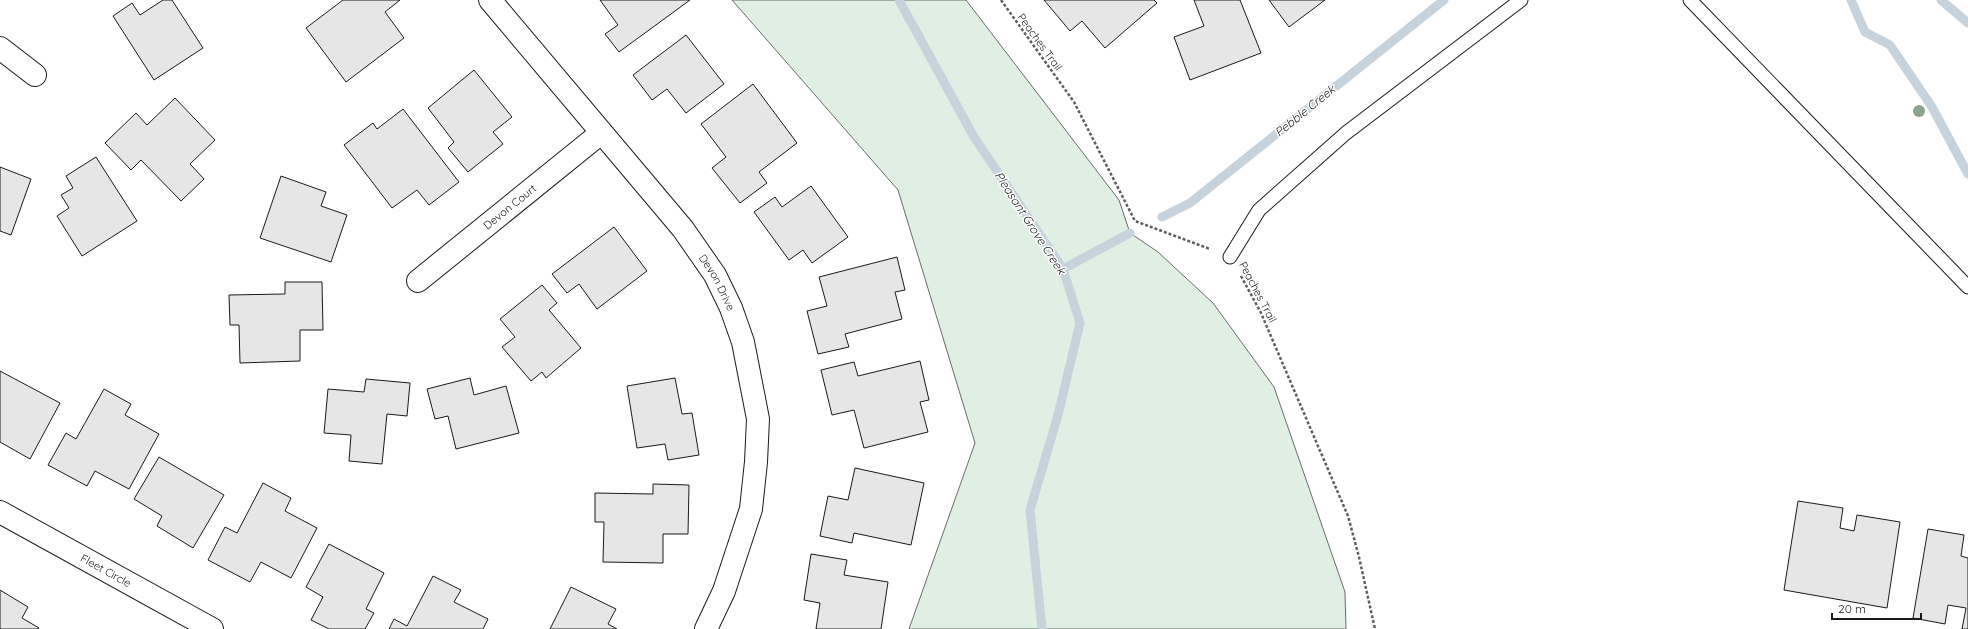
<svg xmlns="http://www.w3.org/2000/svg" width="1968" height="629" font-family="Quicksand,sans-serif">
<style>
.green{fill:#e0efe3;stroke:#6a6a6a}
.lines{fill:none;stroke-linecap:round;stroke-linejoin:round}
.stream{stroke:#c6d2dc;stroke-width:9}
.building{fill:#e6e6e6;stroke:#1a1a1a}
.service-casing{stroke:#1a1a1a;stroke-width:15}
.minor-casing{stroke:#1a1a1a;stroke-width:24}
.path{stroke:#5f5f5f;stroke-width:2.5;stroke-dasharray:3 2;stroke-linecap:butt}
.service{stroke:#fff;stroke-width:13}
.minor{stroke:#fff;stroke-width:22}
.tree{fill:#8aa48f}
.labels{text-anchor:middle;stroke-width:3;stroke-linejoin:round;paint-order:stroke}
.street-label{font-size:11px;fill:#1a1a1a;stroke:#fff}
.water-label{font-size:12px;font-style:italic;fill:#1a1a1a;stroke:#fff}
</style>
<rect width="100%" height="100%" fill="#fff"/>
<polygon class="green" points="732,0 966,0 1119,200 1130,233 1158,252 1213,303 1274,387 1345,592 1346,629 909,629 975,443 898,190"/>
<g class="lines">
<g class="stream">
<polyline points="899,0 974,137 1063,269 1080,323 1058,415 1030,510 1042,629"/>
<polyline points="1851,0 1865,32 1890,45 1932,107 1968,174"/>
<polyline points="1941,0 1968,23"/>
<polyline points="1162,217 1190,203 1444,0"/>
<polyline points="1063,269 1130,233"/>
</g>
</g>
<g class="building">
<polygon points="163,0 172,0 203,48 154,80 113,16 132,3 140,15"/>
<polygon points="343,0 400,0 385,12 404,38 346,82 306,28"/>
<polygon points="600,0 690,0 619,52 605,34 618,25"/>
<polygon points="1044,0 1154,0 1157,3 1105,48 1082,21 1070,31"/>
<polygon points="1194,0 1240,0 1261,53 1190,80 1174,37 1204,26"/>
<polygon points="1269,0 1325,0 1289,27"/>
<polygon points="686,35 724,84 686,113 667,89 652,100 633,75"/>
<polygon points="474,70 512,117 493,132 503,144 468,172 448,148 454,142 428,108"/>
<polygon points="753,84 797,143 759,172 767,183 740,203 712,168 726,157 701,124"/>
<polygon points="175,98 215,140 190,164 204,179 181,201 141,160 131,170 105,143 136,113 147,125"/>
<polygon points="403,109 459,182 429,205 417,190 392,208 344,145 373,123 377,129"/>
<polygon points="96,157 137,221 82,256 57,216 69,208 61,195 73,188 66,176"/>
<polygon points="0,167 31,179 11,235 0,231"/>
<polygon points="281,176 326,192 321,206 347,215 331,262 260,238"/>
<polygon points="811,186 848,237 812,263 803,250 789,260 754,212 775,197 782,207"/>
<polygon points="614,227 647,271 597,309 579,284 567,293 552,274"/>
<polygon points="897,257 905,290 895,292 902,319 845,334 849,347 818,354 807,311 827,306 819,277"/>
<polygon points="285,282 322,282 323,330 300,330 300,361 240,363 239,325 230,325 229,295 285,294"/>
<polygon points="542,285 557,303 549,310 581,348 546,378 542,372 531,381 502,347 515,337 500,319"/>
<polygon points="920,361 929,400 920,402 928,432 864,448 854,410 832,415 821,370 854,362 858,376"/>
<polygon points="0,371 60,403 30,459 0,442"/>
<polygon points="470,378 474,395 506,386 519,433 456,449 448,416 435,419 427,389"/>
<polygon points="675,378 682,414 692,413 699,455 668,460 665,444 637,448 627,386"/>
<polygon points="366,379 410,383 407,416 387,414 382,464 349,461 351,435 324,433 328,389 364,392"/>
<polygon points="104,389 131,404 125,415 159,434 129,489 95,471 87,486 48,465 66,433 76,439"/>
<polygon points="159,457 224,495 193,548 157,526 162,516 134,499"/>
<polygon points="855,468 924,483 911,545 854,533 852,543 820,536 828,496 848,500"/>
<polygon points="263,483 291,498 285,511 317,528 291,578 261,562 250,582 208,560 225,527 237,533"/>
<polygon points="653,484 689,485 688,534 663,534 663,563 603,562 604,522 595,522 595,493 653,494"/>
<polygon points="1798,501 1843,508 1840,528 1854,531 1857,515 1900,522 1887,608 1784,590"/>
<polygon points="1928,529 1964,535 1961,556 1968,558 1968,629 1962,629 1966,608 1948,605 1945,624 1913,618"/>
<polygon points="329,544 384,573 366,609 374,613 365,629 329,629 311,620 323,597 306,587"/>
<polygon points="811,554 847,560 844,575 888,582 881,629 816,629 820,603 804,600"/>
<polygon points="433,576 461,590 454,602 488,619 483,629 389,629 394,619 407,626"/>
<polygon points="571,587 616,609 608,624 617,629 550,629"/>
<polygon points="0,590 28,607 22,618 39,628 38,629 0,629"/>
</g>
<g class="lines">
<g class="service-casing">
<g id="service">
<polyline points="1690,0 1968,287"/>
<polyline points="1230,257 1259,210 1346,133 1521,0"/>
</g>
</g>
<g class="minor-casing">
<g id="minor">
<path id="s1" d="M490,0L683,229L715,275L731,308L743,342L758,419L756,462L751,509L724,591L706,629"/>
<polyline points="0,48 35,75"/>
<path id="s2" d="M418,281L601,133"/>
<path id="s3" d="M0,512L212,629"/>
</g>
</g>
<g class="path">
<polyline points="1001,0 1074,102 1135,221 1210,249"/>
<polyline points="1241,276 1261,313 1348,516 1359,557 1375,629"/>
</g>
<use href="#service" class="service"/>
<use href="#minor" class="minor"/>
</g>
<circle class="tree" cx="1919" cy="111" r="6"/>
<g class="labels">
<g class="street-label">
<text transform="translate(1040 42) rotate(54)" y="4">Peaches Trail</text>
<text dy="4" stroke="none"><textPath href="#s2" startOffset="118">Devon Court</textPath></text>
<text dy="4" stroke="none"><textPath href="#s1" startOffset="363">Devon Drive</textPath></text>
<text transform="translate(1258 292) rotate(62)" y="4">Peaches Trail</text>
<text dy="4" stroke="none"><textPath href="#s3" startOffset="121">Fleet Circle</textPath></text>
</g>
<g class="water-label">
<text transform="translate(1305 111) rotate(-39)" y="4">Pebble Creek</text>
<text transform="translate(1030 223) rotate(57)" y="4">Pleasant Grove Creek</text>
</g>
</g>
<path d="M1832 613v6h89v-6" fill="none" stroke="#1a1a1a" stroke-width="2"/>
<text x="1838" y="613" font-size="12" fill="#1a1a1a" stroke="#ffffff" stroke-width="3" paint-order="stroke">20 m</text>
</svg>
